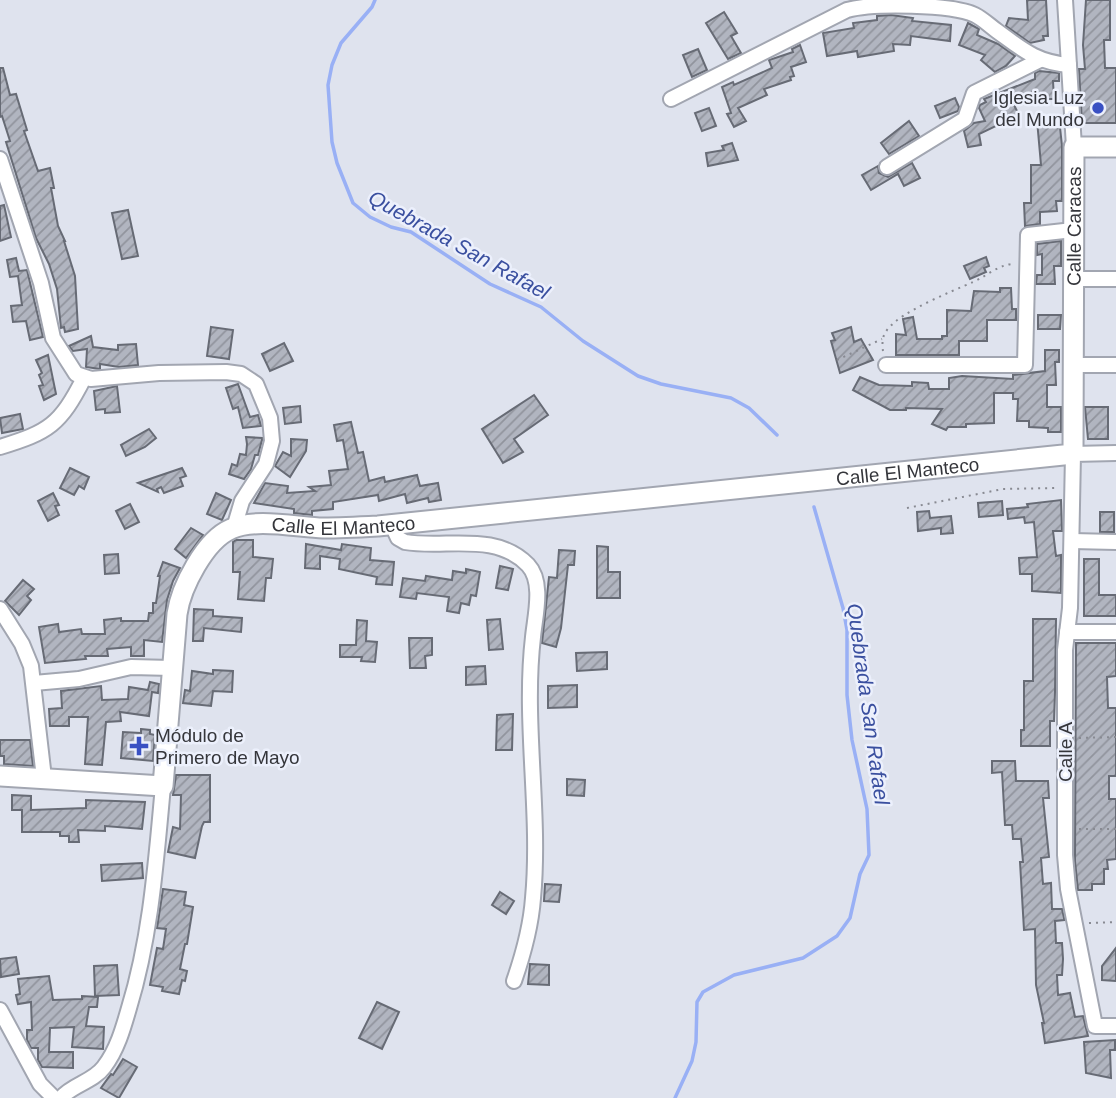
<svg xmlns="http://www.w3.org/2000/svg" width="1116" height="1098" font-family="Arial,sans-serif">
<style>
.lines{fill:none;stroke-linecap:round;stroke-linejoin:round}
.stream{stroke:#99b0f5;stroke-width:3.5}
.building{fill:url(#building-hatch);stroke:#676b75;stroke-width:2}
.street-casing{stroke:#a2a6b1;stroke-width:18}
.secondary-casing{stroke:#a2a6b1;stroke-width:23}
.path{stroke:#888a92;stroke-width:2;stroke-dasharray:2 5;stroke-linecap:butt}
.street{stroke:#fff;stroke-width:14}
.secondary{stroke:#fff;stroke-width:19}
.poi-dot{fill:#3950c3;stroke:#ecf0fc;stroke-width:2.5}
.labels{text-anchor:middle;stroke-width:5;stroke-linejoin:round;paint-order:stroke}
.poi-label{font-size:19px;fill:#35363b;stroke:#ecf0fc;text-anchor:end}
.street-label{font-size:19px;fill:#35363b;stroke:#ecf0fc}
.water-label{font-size:21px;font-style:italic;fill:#3a4f9f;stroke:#ecf0fc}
</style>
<defs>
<pattern id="building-hatch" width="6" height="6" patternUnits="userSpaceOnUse" patternTransform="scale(1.75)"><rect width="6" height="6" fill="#b1b5c0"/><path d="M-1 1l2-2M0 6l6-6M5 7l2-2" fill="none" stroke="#91949d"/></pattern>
</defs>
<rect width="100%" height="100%" fill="#dfe3ee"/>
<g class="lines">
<g class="stream">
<polyline points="375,0 372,7 341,43 332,65 328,85 332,142 337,163 353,203 370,217 391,227 411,232 490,284 541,307 583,341 638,376 661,384 731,398 749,408 777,435"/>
<polyline points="675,1098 692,1061 696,1042 697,1002 703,992 734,975 803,958 837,936 850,918 860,874 869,855 867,809 852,740 847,695 847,630 843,608 814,507"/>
</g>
</g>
<g class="building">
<polygon points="1027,0 1046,0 1048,36 1043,36 1044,40 1030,43 1006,26 1009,18 1028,20"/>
<polygon points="1086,0 1110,0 1110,40 1104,40 1105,68 1116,68 1116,123 1082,123 1079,69 1085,69 1083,45"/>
<polygon points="724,12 737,33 731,36 741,53 728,59 706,23"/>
<polygon points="891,15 913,18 912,21 951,25 950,41 911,36 910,45 893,44 894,51 858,57 857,51 827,56 823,33 854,28 853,23 877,20 877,16"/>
<polygon points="968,23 979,29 977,35 998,44 1015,56 1006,66 995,72 981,60 985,55 959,45"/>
<polygon points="800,45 806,62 791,67 794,76 790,77 791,80 764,89 767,95 738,108 746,121 734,127 727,114 731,113 722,87 733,82 734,85 772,68 769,60 793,52 792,49"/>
<polygon points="698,49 707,70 692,77 683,55"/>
<polygon points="0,68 3,68 10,95 16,94 27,130 24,131 38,171 50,168 54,188 51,188 58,226 65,241 64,241 75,276 78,329 65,332 64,327 61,328 57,289 49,264 36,238 6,142 10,141 2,116 0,117"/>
<polygon points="1039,71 1059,73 1059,81 1053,81 1054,99 1031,99 1014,105 1019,115 979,134 981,145 968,147 964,131 974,123 985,121 979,108 980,105 986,102 984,99 1035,79 1035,73"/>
<polygon points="955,98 959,107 958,111 940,118 935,106"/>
<polygon points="709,108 716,126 702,131 695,113"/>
<polygon points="1059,118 1062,146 1062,201 1056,201 1057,211 1040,212 1040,224 1025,226 1024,203 1031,203 1031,165 1041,165 1037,120"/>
<polygon points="909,121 919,136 889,154 881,143"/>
<polygon points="732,143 738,160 708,166 706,153 724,150 722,146"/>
<polygon points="912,163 920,178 904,186 898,174 871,190 862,175 878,166 879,173 888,177"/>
<polygon points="4,205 11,237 0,241 0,206"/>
<polygon points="128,210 138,256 122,259 112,213"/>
<polygon points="1061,241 1061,266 1054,266 1055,284 1036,284 1037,275 1042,275 1042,254 1037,255 1037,244"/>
<polygon points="986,257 989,266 984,268 986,272 970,279 964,266"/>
<polygon points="16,258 19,271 27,270 43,337 30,340 26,321 13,322 11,306 22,305 18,276 10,277 7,260"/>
<polygon points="1000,288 1011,288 1012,309 1016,309 1016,320 987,320 987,341 959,341 959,355 896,355 896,334 906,335 903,319 913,317 917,339 942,339 942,336 947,336 947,310 971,311 974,291 1000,292"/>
<polygon points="1038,315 1061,315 1060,329 1038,329"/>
<polygon points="211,327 233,330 229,359 207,356"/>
<polygon points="851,327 854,342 861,339 873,360 840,373 831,341 835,340 832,333"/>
<polygon points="91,336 93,347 118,350 118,345 136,344 138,365 119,367 100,364 100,369 86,367 87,349 73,351 69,346"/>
<polygon points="284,343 293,361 270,371 262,354"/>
<polygon points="1045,350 1059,350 1059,362 1055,362 1056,385 1047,385 1047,407 1061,407 1061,432 1048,432 1048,428 1029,427 1029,421 1017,421 1018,399 1013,399 1013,393 994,393 994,423 966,424 966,427 948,427 946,430 932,424 942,409 906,408 906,410 890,410 853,390 860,377 879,385 912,386 912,382 928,383 929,389 949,389 949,378 962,376 1013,379 1013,375 1045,371"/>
<polygon points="48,355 56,394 44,400 39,386 43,385 39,375 42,373 36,360"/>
<polygon points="238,384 250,417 258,415 261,426 243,428 238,407 233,409 226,388"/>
<polygon points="117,386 120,412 105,413 105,409 96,410 94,391"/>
<polygon points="534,395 548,415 514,439 523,452 503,463 482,429"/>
<polygon points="300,406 301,422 285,424 283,408"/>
<polygon points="1085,407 1108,407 1108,439 1088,439"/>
<polygon points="20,414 23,429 2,433 0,418"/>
<polygon points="351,422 358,453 363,452 369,481 384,477 385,482 417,475 420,486 438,483 441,500 429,502 428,498 407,503 405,494 379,501 378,495 333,502 333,509 312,511 312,515 294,513 294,509 254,503 265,483 288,486 287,493 315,491 309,487 331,485 329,471 348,469 343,440 337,441 334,425"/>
<polygon points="149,429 156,438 145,447 126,456 121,445"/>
<polygon points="246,437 262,438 262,440 258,455 255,455 251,469 244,479 229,474 232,464 237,466 240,454 246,455 247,444"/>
<polygon points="291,439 307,440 306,451 290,477 275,466 283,452 291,456"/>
<polygon points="70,468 89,477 84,489 79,486 74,495 60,488"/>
<polygon points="182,468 186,476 180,478 183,486 164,493 161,487 157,489 158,492 138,483"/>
<polygon points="53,493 59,505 55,506 59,515 48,521 38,501"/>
<polygon points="216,493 231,500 222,520 207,514"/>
<polygon points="1061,500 1062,531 1053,531 1056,556 1061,555 1061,593 1032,591 1032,574 1020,574 1019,558 1037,557 1034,522 1025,523 1024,517 1008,519 1007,509 1028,507 1027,504"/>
<polygon points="1002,501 1003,515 979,517 978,503"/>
<polygon points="130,504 139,522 125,529 116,511"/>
<polygon points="929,511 930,518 951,516 953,533 941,534 941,528 918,531 917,512"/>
<rect x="1100" y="512" width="14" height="20"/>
<polygon points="191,528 203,535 186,558 175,549"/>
<polygon points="236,540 253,540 253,557 273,559 271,578 266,578 264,601 238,599 240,572 233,572 233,542"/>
<polygon points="306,544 341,550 342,544 371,548 370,560 394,562 392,585 376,584 377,577 339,569 340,559 320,556 320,569 305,568"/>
<polygon points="597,546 608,547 608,572 620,572 620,598 597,598"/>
<polygon points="559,550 575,551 574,565 568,565 561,628 556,647 542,643 549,577 557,578"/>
<polygon points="118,554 119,573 105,574 104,555"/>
<polygon points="1084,559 1099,559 1099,595 1116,595 1116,616 1084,616"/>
<polygon points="163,562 180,568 173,581 167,600 162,642 144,640 144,656 131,656 131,647 107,649 108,656 85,656 86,659 45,663 39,627 58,624 59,632 81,629 82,634 105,634 104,620 121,618 121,621 148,621 149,613 153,613 153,603 156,603 160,576 158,576"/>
<polygon points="500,566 513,569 508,590 496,588"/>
<polygon points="466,569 480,572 476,596 471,595 469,605 461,603 459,613 447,611 449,597 417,593 416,599 400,597 403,578 425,581 426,576 452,580 453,571 466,573"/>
<polygon points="23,580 34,589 27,596 31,600 19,615 5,601"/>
<polygon points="194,609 213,610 213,616 242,618 241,632 204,628 203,641 193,641"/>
<polygon points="500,619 503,649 489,650 487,620"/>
<polygon points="1033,619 1056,619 1055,692 1054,721 1050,721 1050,746 1021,746 1021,730 1024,730 1024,681 1033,681"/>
<polygon points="357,620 367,621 366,641 377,642 375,662 361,661 362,657 340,657 340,645 356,645"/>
<polygon points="409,638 432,638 432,655 425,656 426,668 410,668"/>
<polygon points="1076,643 1116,643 1116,676 1107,677 1108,708 1116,708 1116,776 1109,776 1109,799 1116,799 1116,859 1107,860 1108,869 1104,869 1104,884 1092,884 1092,890 1078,890 1075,861"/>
<polygon points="607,652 607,669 577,671 576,653"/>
<polygon points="485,666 486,684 466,685 466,667"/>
<polygon points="213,670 233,671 232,692 213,691 211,706 183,703 185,690 190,691 192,671 213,674"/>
<polygon points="150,682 159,684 158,693 152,692 149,716 120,712 121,721 106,722 102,765 85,764 88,717 69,717 69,726 50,726 49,709 62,708 61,691 101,686 102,700 128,699 129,687 148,690"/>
<polygon points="577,685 577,707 548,708 548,686"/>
<polygon points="513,714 512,750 496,750 497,715"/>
<polygon points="141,729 150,730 150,734 155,735 153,761 121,758 123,732 141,733"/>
<polygon points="0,740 30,740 33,766 4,764 4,756 0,756"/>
<polygon points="992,761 1015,761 1016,781 1048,781 1049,798 1043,798 1049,857 1041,858 1043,884 1051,883 1052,909 1062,909 1064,918 1064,920 1055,921 1056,943 1062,943 1063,959 1062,975 1057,975 1058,995 1070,993 1075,1017 1083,1016 1088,1036 1045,1043 1042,1023 1044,1023 1036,985 1035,929 1024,930 1020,862 1023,862 1021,839 1013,839 1012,825 1005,825 1002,772 992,773"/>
<polygon points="176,775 210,775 210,822 204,822 202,826 195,858 168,852 173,827 180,829 181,795 173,795"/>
<polygon points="567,779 585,780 584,796 567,795"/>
<polygon points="12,795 31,796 31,810 86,808 86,800 145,802 142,829 105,826 105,831 78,830 79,842 69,842 69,836 60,836 60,832 22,832 22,810 12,810"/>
<polygon points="142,863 143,878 102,881 101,865"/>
<polygon points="545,884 561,885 559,902 544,901"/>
<polygon points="163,889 186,892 184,905 193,907 187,944 185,944 180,969 187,971 185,981 182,980 179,994 162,991 163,987 150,985 157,948 163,949 166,929 157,928"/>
<polygon points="500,892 514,901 506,914 492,905"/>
<polygon points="1116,948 1116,981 1102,980 1102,966"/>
<polygon points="16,957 19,974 1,977 0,959"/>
<polygon points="530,964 549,965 549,985 528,984"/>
<polygon points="117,965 119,995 95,996 94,966"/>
<polygon points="49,976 53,1000 82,999 82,996 98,997 97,1007 89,1007 86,1026 104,1027 103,1049 72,1047 74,1027 50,1028 49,1052 73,1052 73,1068 42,1067 38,1060 38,1048 31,1048 27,1040 27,1030 32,1030 31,1002 18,1004 16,995 20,994 18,979"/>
<polygon points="377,1002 399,1012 382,1049 359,1038"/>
<polygon points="1115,1040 1115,1050 1110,1050 1111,1078 1086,1073 1084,1042"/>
<polygon points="123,1059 137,1067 119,1098 101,1088 111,1074 113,1075"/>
</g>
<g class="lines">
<g class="street-casing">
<g id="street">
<polyline points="1065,0 1074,147"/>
<path d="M671,99L847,10C872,3 952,4 975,15C983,19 990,26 997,31C1023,50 1036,62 1069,65"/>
<polyline points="0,159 41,283 53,338 76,374 91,379 159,373 226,372 241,374 256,384 270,418 272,441 266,464 242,501 234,528"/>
<polyline points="887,167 965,119 974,93 1040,60"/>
<polyline points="1073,279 1116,279"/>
<polyline points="886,365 1025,365 1028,235 1073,230"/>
<polyline points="1073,365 1116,365"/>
<path d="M0,447C49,432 60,425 84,378"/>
<polyline points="1116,453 1073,454 1070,608 1065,650 1065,855 1068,889 1095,1026 1116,1026"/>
<path d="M392,525L398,538L405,542C445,549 495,531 528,565C544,582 535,616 533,637C523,723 541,812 533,898C531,926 523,955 514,981"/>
<polyline points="1072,541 1116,542"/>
<polyline points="0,609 22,644 31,666 44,778"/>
<polyline points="1067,632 1116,632"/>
<polyline points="34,683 79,679 131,667 172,668"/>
<polyline points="0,1010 40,1084 54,1098"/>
<path d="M61,1098C73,1084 93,1082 104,1067C117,1050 123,1029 129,1008C151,936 156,861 163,786"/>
</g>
</g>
<g class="secondary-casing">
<g id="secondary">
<path id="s1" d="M0,776L163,786L177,614C181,587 205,540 231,529C254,518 297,527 323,528C342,528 360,527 378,526L1073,454L1074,147H1116"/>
</g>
</g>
<g class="path">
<path d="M883,351C882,344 882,336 887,330C901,311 951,292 973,282C987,276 996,266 1012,264"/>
<polyline points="837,360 882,339"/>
<polyline points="907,508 1003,489 1057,488"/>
<polyline points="1079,738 1116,737"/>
<polyline points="1079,829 1116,829"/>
<polyline points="1089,923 1116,922"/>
</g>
<use href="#street" class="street"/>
<use href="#secondary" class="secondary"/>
</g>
<g class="poi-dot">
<circle cx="1098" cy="108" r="7"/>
<path d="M135.5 735.5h7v7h7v7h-7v7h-7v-7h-7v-7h7z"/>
</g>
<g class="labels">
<g class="poi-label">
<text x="1084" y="104">Iglesia Luz<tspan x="1084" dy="22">del Mundo</tspan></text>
<text x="155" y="742" text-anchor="start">Módulo de<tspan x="155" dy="22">Primero de Mayo</tspan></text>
</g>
<g class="street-label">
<text dy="7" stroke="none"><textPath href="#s1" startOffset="1514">Calle Caracas</textPath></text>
<text dy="7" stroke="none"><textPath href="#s1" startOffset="1120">Calle El Manteco</textPath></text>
<text dy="7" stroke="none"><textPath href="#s1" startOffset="553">Calle El Manteco</textPath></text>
<text transform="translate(1065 752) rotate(-90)" y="7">Calle A</text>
</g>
<g class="water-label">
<text transform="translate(459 245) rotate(29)" y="7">Quebrada San Rafael</text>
<text transform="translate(868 704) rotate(82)" y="7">Quebrada San Rafael</text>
</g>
</g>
</svg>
